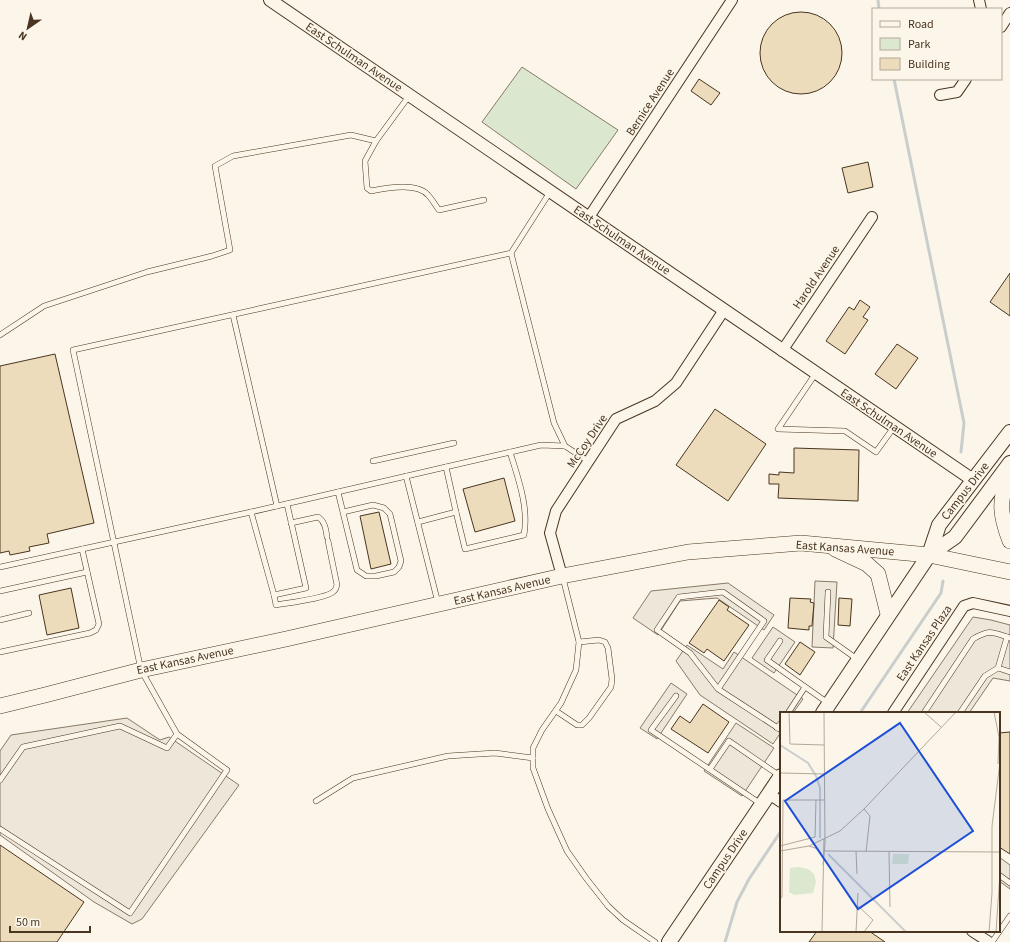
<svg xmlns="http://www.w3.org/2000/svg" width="1010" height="942" font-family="'Source Sans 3',sans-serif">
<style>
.green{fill:#dce7d0;stroke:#887966}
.parking{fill:#ede7d9;stroke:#887966}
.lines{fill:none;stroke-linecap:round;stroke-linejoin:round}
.stream{stroke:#c9cecd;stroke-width:3}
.building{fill:#ecdcbc;stroke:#4a3520}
.service-casing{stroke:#4a3520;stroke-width:6}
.minor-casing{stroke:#4a3520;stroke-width:12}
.tertiary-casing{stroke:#4a3520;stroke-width:14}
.secondary-casing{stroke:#4a3520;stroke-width:16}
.primary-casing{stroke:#4a3520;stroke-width:16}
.service{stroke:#fbf6e9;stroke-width:5}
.minor{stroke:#fbf6e9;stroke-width:10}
.tertiary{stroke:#fbf6e9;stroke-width:12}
.secondary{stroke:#fbf6e9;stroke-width:14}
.primary{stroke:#fbf6e9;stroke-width:15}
.labels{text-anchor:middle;stroke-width:3;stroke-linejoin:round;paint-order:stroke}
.street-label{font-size:12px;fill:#4a3520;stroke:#fbf6e9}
.inset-river{fill:none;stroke:#c9cecd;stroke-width:2}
.inset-road{fill:none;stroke:#b4a999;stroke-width:1}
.view{fill:#1d4ed8;fill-opacity:0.15;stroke:#1d4ed8;stroke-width:2}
.inset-edge{fill:none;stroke:#4a3520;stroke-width:2}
</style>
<rect width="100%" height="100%" fill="#fbf6e9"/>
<polygon class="green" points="522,67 618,130 576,189 482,122"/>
<g class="parking">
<polygon points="815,581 837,582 833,648 812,647"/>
<polygon points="728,583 774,615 764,630 717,598 680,601 658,635 633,618 651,591"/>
<polygon points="973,617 991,620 1010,625 1010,681 993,678 969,713 907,713"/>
<polygon points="773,627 795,642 774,673 752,658"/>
<polygon points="687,645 723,669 734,652 803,699 793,713 781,713 781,732 773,744 700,695 676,661"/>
<polygon points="671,683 687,694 657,739 640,728"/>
<polygon points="127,718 160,740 169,737 239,785 142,919 132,924 94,902 0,835 0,751 11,735"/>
<polygon points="736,723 774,748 742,796 704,771"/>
<polygon points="999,857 1010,865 1010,889 999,881"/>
</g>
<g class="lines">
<g class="stream">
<polyline points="878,0 879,9"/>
<polyline points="894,79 964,423 961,452"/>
<polyline points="860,713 941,593 943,581"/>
<polyline points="725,942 737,902 749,879 781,831"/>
</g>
</g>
<g class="building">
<circle cx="801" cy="53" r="41"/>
<polygon points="699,79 720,93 711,105 691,91"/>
<polygon points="868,162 873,187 848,193 842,168"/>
<polygon points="1010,273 1010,316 990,302"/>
<polygon points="860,300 870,307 863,317 868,320 845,354 826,341 849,307 854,310"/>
<polygon points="897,344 918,358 896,389 875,374"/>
<polygon points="55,354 94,523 47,534 49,543 29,547 30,551 10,555 9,551 0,553 0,366"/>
<polygon points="715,409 766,444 728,501 676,465"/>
<polygon points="794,448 859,450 858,501 778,498 779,484 769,484 769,474 779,475 779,472 794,473"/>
<polygon points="504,478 515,521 475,532 463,489"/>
<polygon points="379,512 391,564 371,569 360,516"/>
<polygon points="71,588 79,628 47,635 39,595"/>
<polygon points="790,598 811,599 810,602 814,603 812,626 809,626 809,630 788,628"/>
<polygon points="839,598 852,599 850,626 838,625"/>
<polygon points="719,600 729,607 727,610 749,625 724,661 707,649 704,653 689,643"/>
<polygon points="800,642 815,652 800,675 785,664"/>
<polygon points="703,704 729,722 708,753 671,729 680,716 690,723"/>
<polygon points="1010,732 1010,854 999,847 999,733"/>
<polygon points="0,845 84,902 57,942 0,942"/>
<polygon points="817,931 869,931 885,942 809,942"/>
</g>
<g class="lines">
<g class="service-casing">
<g id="service">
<path d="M376,141L365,161L367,188L371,191C385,188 417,182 428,195C432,199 435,205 439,210L484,200"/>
<polyline points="511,253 554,423 565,446 588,461"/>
<polyline points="233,315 277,506"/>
<polyline points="0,335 44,306 147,272 212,256 230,250 215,166 233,156 351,135 376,141 409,96"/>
<polyline points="816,373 778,429 845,431 876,452 894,427"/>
<polyline points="373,461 454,443"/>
<polyline points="446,467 456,512"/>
<polyline points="406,476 438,603"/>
<polyline points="338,492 357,570 366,576 376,576 394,572 399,567 401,561 390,514 384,508 373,505 343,512"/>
<polyline points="251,512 274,595 306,588 287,504"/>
<path d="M418,522L456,512L465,549L524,535C529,507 518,478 510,452"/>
<path d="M291,523L318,517C325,521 326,530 327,537"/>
<polyline points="0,567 251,512 541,445 565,446"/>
<polyline points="563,578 579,642 576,670 561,703 542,730 533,748 533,768 548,809 567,851 586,878 608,906 623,920 655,942"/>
<polyline points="0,591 87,572"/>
<polyline points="828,592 826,637 857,659"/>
<path d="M274,595L276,605C287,603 329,598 334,591C336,590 336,587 337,585L328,541"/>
<polyline points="0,620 29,613"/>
<polyline points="780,641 767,660 828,703"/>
<polyline points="0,652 90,633 96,630 99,624 82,549"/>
<polyline points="998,668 1007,637"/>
<polyline points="718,689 764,621 723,592 679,597 657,630 690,653 718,689 781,730"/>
<polyline points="676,696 651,730 761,804"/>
<polyline points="556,711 577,725 582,725 589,718 611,687 612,679 608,648 605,642 599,640 579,642"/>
<polyline points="788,713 805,687"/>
<path d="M924,713L973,639C990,629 992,632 1010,638"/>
<polyline points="960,713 985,676 998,668 1010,672"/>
<polyline points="777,728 781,723"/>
<polyline points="177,734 141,670 73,350 511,253 550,192"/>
<polyline points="710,769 729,741 780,776"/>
<polyline points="0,780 23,747 120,726 167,748 177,734 227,770 130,913 0,829"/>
<polyline points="316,801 353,778 448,756 495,753 533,758"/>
<polyline points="999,875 1010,883"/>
<polyline points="992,942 1010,916"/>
</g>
</g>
<g class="minor-casing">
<g id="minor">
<polyline points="979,0 981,9"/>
<polyline points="1001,27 1010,13"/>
<polyline points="940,95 957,92 966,79"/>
<polyline points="589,217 732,0"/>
<polyline points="782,351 872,217"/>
<polyline points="562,576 550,533 556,511 616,419 655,401 676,383 724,310"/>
<polyline points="893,713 964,606 973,603 1010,611"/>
<polyline points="769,794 781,802"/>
<polyline points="972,931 989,942"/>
</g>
</g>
<g class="tertiary-casing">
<polyline id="tertiary" points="270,0 973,480"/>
</g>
<g class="secondary-casing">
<g id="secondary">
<polyline points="929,555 955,537 1010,463"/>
<polyline points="823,713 929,555 939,525 1010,432"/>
<polyline points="669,942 781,776"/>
</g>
</g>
<g class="primary-casing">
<g id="primary">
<path d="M1010,471C999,499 999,513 1010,541"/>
<polyline points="835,549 867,564 878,574 888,614"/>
<polyline points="0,706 45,695 141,670 286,639 562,576 688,552 801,543 929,555 1010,572"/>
</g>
</g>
<use href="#service" class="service"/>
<use href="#minor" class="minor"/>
<use href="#tertiary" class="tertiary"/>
<use href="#secondary" class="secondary"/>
<use href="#primary" class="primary"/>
</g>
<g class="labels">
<g class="street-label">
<text transform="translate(354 57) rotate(34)" y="4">East Schulman Avenue</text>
<text transform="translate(650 102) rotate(-57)" y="4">Bernice Avenue</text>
<text transform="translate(622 240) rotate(34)" y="4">East Schulman Avenue</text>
<text transform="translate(816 277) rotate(-56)" y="4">Harold Avenue</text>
<text transform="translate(889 423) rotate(34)" y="4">East Schulman Avenue</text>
<text transform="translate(587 441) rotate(-56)" y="4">McCoy Drive</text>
<text transform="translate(965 491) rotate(-52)" y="4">Campus Drive</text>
<text transform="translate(845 548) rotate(4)" y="4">East Kansas Avenue</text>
<text transform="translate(502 590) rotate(-13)" y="4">East Kansas Avenue</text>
<text transform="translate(924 643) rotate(-56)" y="4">East Kansas Plaza</text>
<text transform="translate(185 660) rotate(-12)" y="4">East Kansas Avenue</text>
<text transform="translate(725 859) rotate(-56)" y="4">Campus Drive</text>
</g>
</g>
<g transform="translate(780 712)">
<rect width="220" height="220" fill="#fbf6e9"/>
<path d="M113,142H129L128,152H112ZM18,155L28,157L34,162L36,170L33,181L14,183L9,180L10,156Z" fill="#dce7d0"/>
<path class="inset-river" d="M0,33L28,51L36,64L40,76V126M48,142L126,220"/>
<path class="inset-road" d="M9,0L10,32L44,33M144,0L161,15M214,0L219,25L218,52M0,61L44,62M84,97L90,104L86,140M0,134L35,125L36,88M29,134L38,137L41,143M0,139L29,134L60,119L84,97L176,0M45,139L220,140M76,139L77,162M109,140L110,195M43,153L45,132L44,0M0,187L2,185L3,88H44M77,193L93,208L84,220M42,220L44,127M76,220L78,181M209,220L212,181V114L220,50M216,220L220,161"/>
<path class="view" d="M120,11L193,119L78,197L5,89Z"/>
<rect width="220" height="220" class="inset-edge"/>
</g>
<rect x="872" y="8" width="130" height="72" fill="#fbf6e9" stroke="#b4a999"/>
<rect x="880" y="21" width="20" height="6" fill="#fbf6e9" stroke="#b4a999"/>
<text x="908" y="28" font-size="12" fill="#4a3520">Road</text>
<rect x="880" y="38" width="20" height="12" fill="#dce7d0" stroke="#b4a999"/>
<text x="908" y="48" font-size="12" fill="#4a3520">Park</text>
<rect x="880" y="58" width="20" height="12" fill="#ecdcbc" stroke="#b4a999"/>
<text x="908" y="68" font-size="12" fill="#4a3520">Building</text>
<g transform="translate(28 28) rotate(214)" stroke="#fbf6e9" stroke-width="3" paint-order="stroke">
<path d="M0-3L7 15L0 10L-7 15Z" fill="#4a3520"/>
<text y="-6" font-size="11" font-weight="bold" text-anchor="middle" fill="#4a3520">N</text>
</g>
<path d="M10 926v6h80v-6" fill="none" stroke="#4a3520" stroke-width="2"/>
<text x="16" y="926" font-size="12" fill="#4a3520" stroke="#fbf6e9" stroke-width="3" paint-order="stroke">50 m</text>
</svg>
